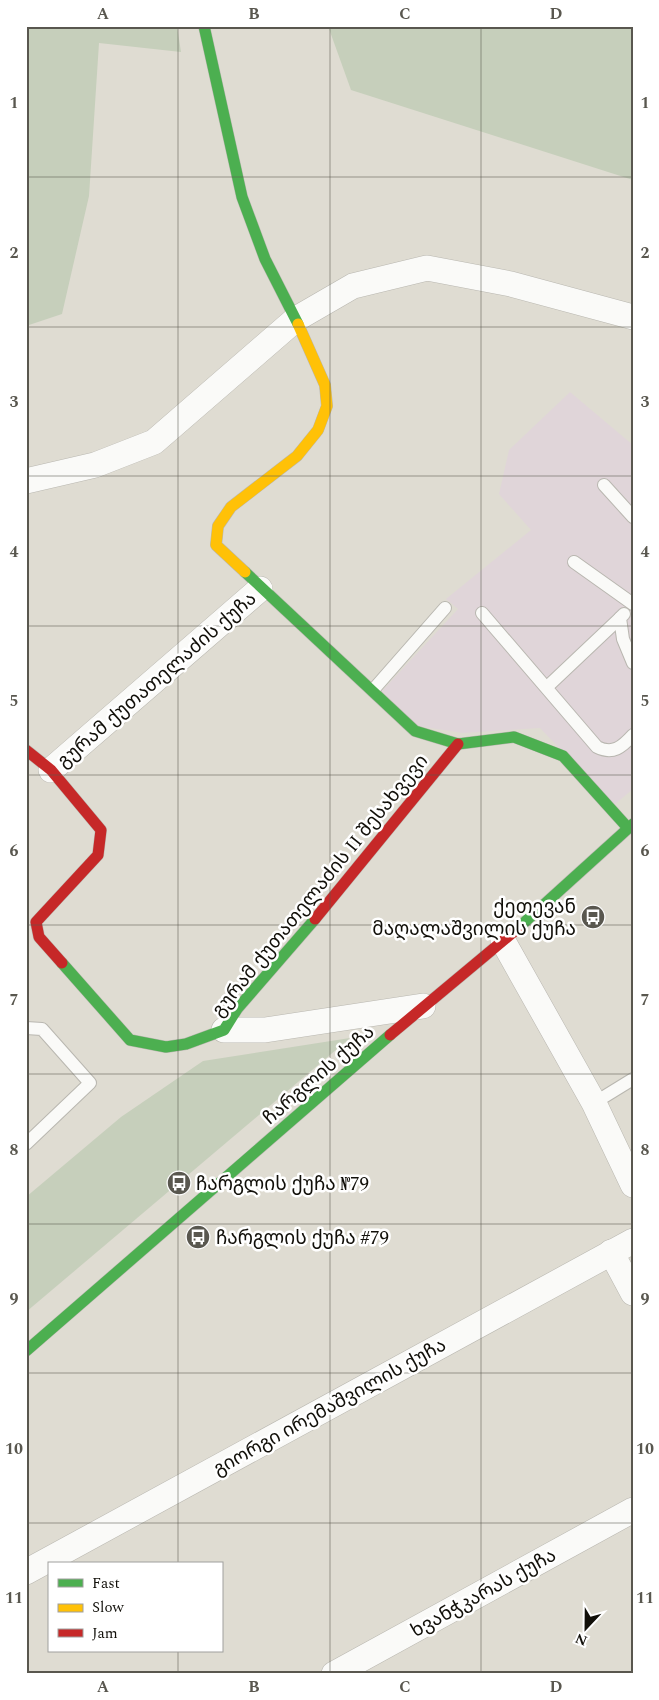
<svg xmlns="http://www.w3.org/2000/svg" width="659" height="1700" font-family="Spectral,'Noto Sans Georgian',serif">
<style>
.commercial{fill:#e0d5d9}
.green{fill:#c6cfbb}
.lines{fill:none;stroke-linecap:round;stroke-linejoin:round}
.lane-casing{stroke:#b9b7b0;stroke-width:14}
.street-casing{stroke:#b9b7b0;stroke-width:26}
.fast-casing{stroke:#b9b7b0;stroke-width:12}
.slow-casing{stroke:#b9b7b0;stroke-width:12}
.jam-casing{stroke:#b9b7b0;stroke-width:12}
.lane{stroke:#fafaf8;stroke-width:12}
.street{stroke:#fafaf8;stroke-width:25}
.fast{stroke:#4caf50;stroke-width:11}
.slow{stroke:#ffc107;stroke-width:11}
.jam{stroke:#c62828;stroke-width:11}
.grid{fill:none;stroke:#59574f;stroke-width:1;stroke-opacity:0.55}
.labels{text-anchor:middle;stroke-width:5;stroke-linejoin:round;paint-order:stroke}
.street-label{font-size:19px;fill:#110f09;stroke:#fff}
.poi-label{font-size:19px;fill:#110f09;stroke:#fff;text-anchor:start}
.neatline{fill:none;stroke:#59574f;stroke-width:2}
.grid-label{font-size:16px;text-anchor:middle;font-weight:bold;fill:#59574f}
</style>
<rect width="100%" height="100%" fill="#dfdcd2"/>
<polygon class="commercial" points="570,392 633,445 633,789 614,805 540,728 463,733 418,726 382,691 458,609 446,599 531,530 499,494 509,450"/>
<g class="green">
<polygon points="26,26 177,26 181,52 99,43 89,196 62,314 26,326"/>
<polygon points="328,26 633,26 633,180 351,90"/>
<polygon points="350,1038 26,1312 26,1197 121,1117 203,1061"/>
</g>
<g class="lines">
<g class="lane-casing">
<g id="lane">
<polyline points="604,485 633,517"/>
<polyline points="574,562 633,604"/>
<path d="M482,613L597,747C613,755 622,747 633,735"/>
<polyline points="624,614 620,618 623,639 633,663"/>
<polyline points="547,687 620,618"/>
<polyline points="373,690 445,608"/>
<polyline points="26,1028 42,1029 90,1083 26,1144"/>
<polyline points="594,1103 633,1079"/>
</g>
</g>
<g class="street-casing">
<g id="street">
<polyline points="26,481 95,465 154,442 296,319 353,286 427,268 511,284 633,317"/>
<polyline points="51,770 260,589"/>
<polyline points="503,941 594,1103 633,1185"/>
<polyline points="224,1030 265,1030 423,1006"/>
<polyline points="611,1252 633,1293"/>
<polyline points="26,1572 633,1241"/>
<polyline points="334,1674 633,1510"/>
</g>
</g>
<g class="fast-casing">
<g id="fast">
<polyline points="204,26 242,197 265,259 298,324"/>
<polyline points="245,572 415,731 458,744 514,737 563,756 628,828"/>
<polyline points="517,929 633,824"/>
<polyline points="62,963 130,1040 166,1047 186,1044 224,1030 237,1009 315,919"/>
<polyline points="26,1351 390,1035"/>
</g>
</g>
<g class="slow-casing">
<polyline id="slow" points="245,572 216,545 218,526 231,507 297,456 318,430 327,406 325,385 298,324"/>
</g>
<g class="jam-casing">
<g id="jam">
<polyline points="26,750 51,770 101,830 98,855 36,922 39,937 62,963"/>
<polyline points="315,919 458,744"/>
<polyline points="390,1035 517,929"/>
</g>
</g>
<use href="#lane" class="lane"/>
<use href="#street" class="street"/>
<use href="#fast" class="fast"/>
<use href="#slow" class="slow"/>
<use href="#jam" class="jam"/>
</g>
<path class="grid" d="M178,26V1564M330,26V1674M481,26V1674M26,177H633M26,327H633M26,476H633M26,626H633M26,775H633M26,925H633M26,1074H633M26,1224H633M26,1373H633M26,1523H633M178,1651V1674"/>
<defs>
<g id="bus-disc" transform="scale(1.25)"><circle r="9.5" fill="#59574f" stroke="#fff"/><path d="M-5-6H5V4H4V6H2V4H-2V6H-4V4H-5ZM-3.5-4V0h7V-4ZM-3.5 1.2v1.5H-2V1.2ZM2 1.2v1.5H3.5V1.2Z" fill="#fff"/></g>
</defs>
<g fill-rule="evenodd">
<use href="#bus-disc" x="593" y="917"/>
<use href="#bus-disc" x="179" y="1183"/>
<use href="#bus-disc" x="198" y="1237"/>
</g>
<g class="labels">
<g class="street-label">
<text transform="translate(156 679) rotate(-41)" y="7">გურამ ქუთათელაძის ქუჩა</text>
<text transform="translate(319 885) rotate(-51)" y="7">გურამ ქუთათელაძის II შესახვევი</text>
<text transform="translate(318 1074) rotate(-41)" y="7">ჩარგლის ქუჩა</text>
<text transform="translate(329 1406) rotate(-29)" y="7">გიორგი ირემაშვილის ქუჩა</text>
<text transform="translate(483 1592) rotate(-29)" y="7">ხვანჭკარას ქუჩა</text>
</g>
<g class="poi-label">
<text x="576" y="913" text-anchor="end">ქეთევან<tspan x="576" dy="22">მაღალაშვილის ქუჩა</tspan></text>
<text x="196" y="1190">ჩარგლის ქუჩა №79</text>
<text x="216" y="1244">ჩარგლის ქუჩა #79</text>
</g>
</g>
<rect width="659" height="1700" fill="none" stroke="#ffffff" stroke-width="55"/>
<rect x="48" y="1562" width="175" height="90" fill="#ffffff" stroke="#a09f9d"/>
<rect x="58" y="1579" width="25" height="8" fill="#4caf50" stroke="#a09f9d"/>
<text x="92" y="1588" font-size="15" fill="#110f09">Fast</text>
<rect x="58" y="1604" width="25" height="8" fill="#ffc107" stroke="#a09f9d"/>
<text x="92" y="1612" font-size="15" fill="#110f09">Slow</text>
<rect x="58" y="1629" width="25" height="8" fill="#c62828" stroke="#a09f9d"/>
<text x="92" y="1638" font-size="15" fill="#110f09">Jam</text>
<g transform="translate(586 1628) rotate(202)" stroke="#ffffff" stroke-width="4" paint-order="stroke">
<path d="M0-4L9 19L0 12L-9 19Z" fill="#110f09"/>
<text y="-8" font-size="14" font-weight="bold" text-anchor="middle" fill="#110f09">N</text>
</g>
<rect x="28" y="28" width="604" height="1644" class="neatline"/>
<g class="grid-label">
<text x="103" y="19">A</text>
<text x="254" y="19">B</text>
<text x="405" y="19">C</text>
<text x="556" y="19">D</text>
<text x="14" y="108">1</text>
<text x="645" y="108">1</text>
<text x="14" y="258">2</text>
<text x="645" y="258">2</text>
<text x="14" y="407">3</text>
<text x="645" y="407">3</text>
<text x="14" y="557">4</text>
<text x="645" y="557">4</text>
<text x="14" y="706">5</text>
<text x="645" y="706">5</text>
<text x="14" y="856">6</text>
<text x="645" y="856">6</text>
<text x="14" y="1005">7</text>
<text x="645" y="1005">7</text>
<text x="14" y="1155">8</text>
<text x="645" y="1155">8</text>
<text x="14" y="1304">9</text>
<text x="645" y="1304">9</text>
<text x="14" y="1454">10</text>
<text x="645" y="1454">10</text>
<text x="14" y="1603">11</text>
<text x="645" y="1603">11</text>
<text x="103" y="1692">A</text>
<text x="254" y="1692">B</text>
<text x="405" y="1692">C</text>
<text x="556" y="1692">D</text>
</g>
</svg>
